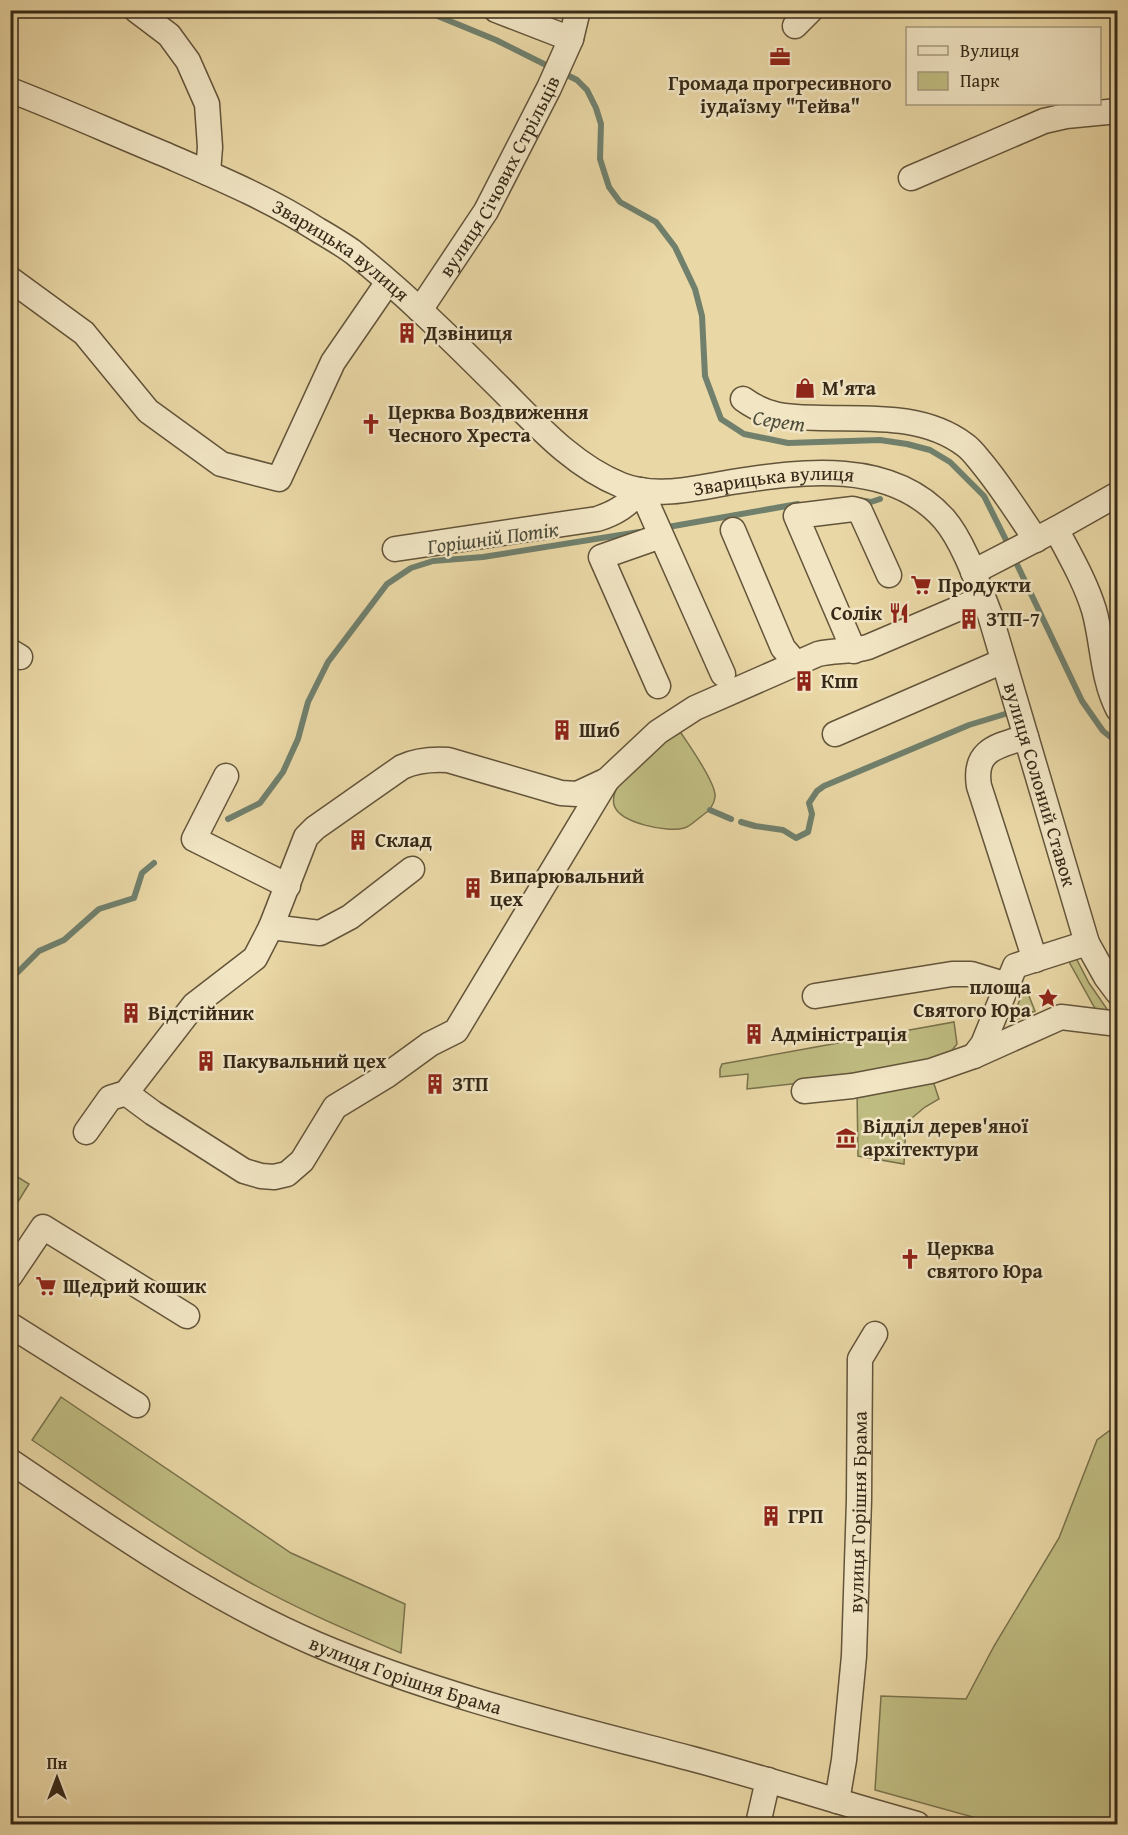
<svg xmlns="http://www.w3.org/2000/svg" width="1128" height="1835" font-family="'Gentium Book Plus',serif">
<style>
.green{fill:#bfbc81;stroke:#7a724c;stroke-width:1.5}
.lines{fill:none;stroke-linecap:round;stroke-linejoin:round}
.stream{stroke:#70806d;stroke-width:6}
.minor-casing{stroke:#63543a;stroke-width:27}
.minor{stroke:#f1e5c4;stroke-width:24}
.labels{text-anchor:middle;stroke-width:5;stroke-linejoin:round;paint-order:stroke}
.poi-label{font-size:20px;font-weight:bold;fill:#362917;stroke:#f1e5c4;text-anchor:start}
.street-label{font-size:20px;fill:#362917;stroke:#f1e5c4}
.water-label{font-size:21px;font-style:italic;fill:#4e4d3b;stroke:#f1e5c4}
</style>
<rect width="100%" height="100%" fill="#e9d7a5"/>
<filter id="stains"><feTurbulence type="fractalNoise" baseFrequency=".00333" numOctaves="4"/><feColorMatrix values="0 0 0 0 .2 0 0 0 0 .09 0 0 0 0 .02 0 0 0 .5 -.17"/></filter>
<radialGradient id="worn" r=".72"><stop offset=".6" stop-color="#630" stop-opacity="0"/><stop offset="1" stop-color="#630" stop-opacity=".3"/></radialGradient>
<g class="green">
<path d="M675,730L681,733C689,745 717,784 715,797C714,805 709,811 703,815C697,819 690,827 684,828C668,833 619,823 614,805C612,798 615,792 617,787Z"/>
<polygon points="1076,958 1089,983 1107,1009 1097,1012 1068,960"/>
<polygon points="1025,986 1035,1011 1013,1021 1012,1020"/>
<polygon points="954,1022 957,1044 945,1059 856,1077 747,1089 748,1074 720,1077 720,1069 722,1064"/>
<polygon points="931,1075 939,1099 925,1107 906,1123 904,1164 858,1156 857,1090"/>
<polygon points="11,1173 29,1184 11,1213"/>
<path d="M61,1397L291,1553L405,1604L401,1653C344,1629 288,1605 235,1574C165,1533 99,1485 32,1440Z"/>
<polygon points="1117,1425 1117,1824 998,1824 875,1790 881,1696 966,1699 994,1646 1059,1538 1097,1440"/>
</g>
<g class="lines">
<g class="stream">
<polyline points="423,10 496,40 554,69"/>
<polyline points="563,73 577,80 587,90 596,108 601,124 600,159 609,187 620,202 656,222 675,247 695,289 702,316 705,376 721,419 744,434 788,443 880,440 907,444 930,450 950,462 984,496 1010,548"/>
<polyline points="858,500 871,502 880,499"/>
<polyline points="668,527 798,504"/>
<polyline points="1014,558 1082,701 1103,731 1118,743"/>
<polyline points="710,810 731,819"/>
<polyline points="228,819 260,803 283,772 298,739 308,702 328,662 387,584 411,568 433,561 483,557 639,532"/>
<polyline points="741,822 755,826 783,830 796,838 808,832 812,814 809,803 817,791 824,786 969,725 1005,714"/>
<polyline points="10,980 39,951 64,940 99,909 134,898 142,873 154,863"/>
</g>
<g class="minor-casing">
<g id="minor">
<polyline points="136,10 169,35 188,61 207,104 210,147 208,173"/>
<polyline points="496,10 571,39"/>
<polyline points="795,26 811,10"/>
<path id="s1" d="M10,90C62,110 113,133 164,154C217,177 270,199 318,230C330,237 342,244 353,252C403,292 448,336 493,381C532,419 569,464 621,485C656,499 696,488 732,482C802,471 891,459 944,519C964,542 979,587 990,615L1087,943L1106,977L1118,993"/>
<polyline points="911,178 1044,121 1066,116 1118,111"/>
<polyline points="10,279 84,333 148,411 221,464 279,479 333,362 388,282"/>
<path id="s2" d="M420,310L486,211L549,88L571,39L578,10"/>
<path d="M743,399C769,418 790,417 821,418C870,419 924,414 965,445C971,449 976,456 981,462C1001,486 1018,513 1036,540"/>
<path d="M1056,529C1070,556 1085,581 1094,610C1103,642 1102,678 1118,709"/>
<polyline points="733,530 783,648 796,663"/>
<path d="M395,549L597,519C616,513 628,505 641,490L723,674"/>
<polyline points="973,572 1056,529 1118,494"/>
<polyline points="10,651 20,657"/>
<polyline points="854,651 796,516 853,509 860,511 889,575"/>
<polyline points="658,686 601,557 661,536"/>
<polyline points="835,734 1003,661"/>
<path d="M1026,737C998,746 973,749 979,786L1035,960"/>
<polyline points="226,776 194,839 288,886"/>
<polyline points="271,927 320,933 350,917 412,869"/>
<polyline points="815,996 952,974 971,974 1007,985"/>
<polyline points="974,1056 983,1044 1015,966 1087,943"/>
<polyline points="804,1091 852,1086 931,1071 974,1056 1061,1017 1110,1023 1118,1021"/>
<polyline points="126,1093 153,1113 244,1171 261,1176 274,1177 287,1174 302,1161 335,1107 386,1076 430,1044 456,1031 607,780"/>
<path d="M86,1132L110,1098L126,1093L194,1005L255,958L271,927L306,837L315,828L402,767C417,760 431,759 448,760L561,793L577,794L607,780L658,732L695,708L818,654C834,650 851,652 868,647L983,598"/>
<polyline points="10,1276 43,1227 187,1316"/>
<polyline points="10,1325 137,1405"/>
<path id="s3" d="M10,1461C108,1527 206,1597 316,1644C436,1695 563,1725 689,1758C765,1778 840,1803 917,1824"/>
<path id="s4" d="M837,1801L844,1760L854,1656L859,1500L860,1359L875,1334"/>
<polyline points="758,1824 768,1780"/>
</g>
</g>
<use href="#minor" class="minor"/>
</g>
<defs>
<g id="office-bare" transform="scale(1.62)"><path d="M-6-3h4V-5.5h4V-3h4V5H-6ZM-1-4.5V-3h2v-1.5ZM-6 0V1H6V0Z" fill="#8f2418" stroke="#f1e5c4" stroke-width="2.5" paint-order="stroke"/></g>
<g id="building-bare" transform="scale(1.62)"><path d="M-4-6H4V6H1V3H-1V6H-4ZM-2.5-4.3h1.7v1.8h-1.7ZM.8-4.3h1.7v1.8H.8ZM-2.5-1h1.7V.8h-1.7ZM.8-1h1.7V.8H.8Z" fill="#8f2418" stroke="#f1e5c4" stroke-width="2.5" paint-order="stroke"/></g>
<g id="shop-bare" transform="scale(1.62)"><path d="M-5-2.5h2.3a2.7 3.5 0 0 1 5.4 0H5L5.5 6h-11ZM-1.5-2.5h3a1.5 2.3 0 0 0-3 0Z" fill="#8f2418" stroke="#f1e5c4" stroke-width="2.5" paint-order="stroke"/></g>
<g id="church-bare" transform="scale(1.62)"><path d="M-1.2-6h2.4v3.5h3.3v2.4h-3.3V6h-2.4V-.1h-3.3v-2.4h3.3Z" fill="#8f2418" stroke="#f1e5c4" stroke-width="2.5" paint-order="stroke"/></g>
<g id="supermarket-bare" transform="scale(1.62)"><path d="M-6-5.5h2.5l.6 2H6L4.5 2H-2.5L-4.4-4H-6ZM-1.5 3.2a1.3 1.3 0 1 0 .1 0ZM3 3.2a1.3 1.3 0 1 0 .1 0Z" fill="#8f2418" stroke="#f1e5c4" stroke-width="2.5" paint-order="stroke"/></g>
<g id="restaurant-bare" transform="scale(1.62)"><path d="M-5-6h1v4h1v-4h1v4h1v-4h1v5L-1.5 .5V6h-2V.5L-5-1ZM5-6V6H3V1.5H1.5Q1.5-4 5-6Z" fill="#8f2418" stroke="#f1e5c4" stroke-width="2.5" paint-order="stroke"/></g>
<g id="sight-bare" transform="scale(1.62)"><path d="M0-6L1.8-2.2L6-1.7L2.9 1.2L3.7 5.4L0 3.3L-3.7 5.4L-2.9 1.2L-6-1.7L-1.8-2.2Z" fill="#8f2418" stroke="#f1e5c4" stroke-width="2.5" paint-order="stroke"/></g>
<g id="museum-bare" transform="scale(1.62)"><path d="M0-6L6-3V-2H-6V-3ZM-5-1h2V3h-2ZM-1-1h2V3h-2ZM3-1h2V3H3ZM-6 4H6V6H-6Z" fill="#8f2418" stroke="#f1e5c4" stroke-width="2.5" paint-order="stroke"/></g>
</defs>
<g fill-rule="evenodd">
<use href="#office-bare" x="780" y="57"/>
<use href="#building-bare" x="407" y="333"/>
<use href="#shop-bare" x="805" y="388"/>
<use href="#church-bare" x="371" y="424"/>
<use href="#supermarket-bare" x="921" y="585"/>
<use href="#restaurant-bare" x="899" y="613"/>
<use href="#building-bare" x="969" y="619"/>
<use href="#building-bare" x="804" y="681"/>
<use href="#building-bare" x="562" y="730"/>
<use href="#building-bare" x="358" y="840"/>
<use href="#building-bare" x="473" y="888"/>
<use href="#sight-bare" x="1048" y="998"/>
<use href="#building-bare" x="131" y="1013"/>
<use href="#building-bare" x="754" y="1034"/>
<use href="#building-bare" x="206" y="1061"/>
<use href="#building-bare" x="435" y="1084"/>
<use href="#museum-bare" x="846" y="1138"/>
<use href="#church-bare" x="910" y="1259"/>
<use href="#supermarket-bare" x="46" y="1286"/>
<use href="#building-bare" x="771" y="1516"/>
</g>
<g class="labels">
<g class="poi-label">
<text x="780" y="90" text-anchor="middle">Громада прогресивного<tspan x="780" dy="23">іудаїзму "Тейва"</tspan></text>
<text x="424" y="340">Дзвіниця</text>
<text x="822" y="395">М'ята</text>
<text x="388" y="419">Церква Воздвиження<tspan x="388" dy="23">Чесного Хреста</tspan></text>
<text x="938" y="592">Продукти</text>
<text x="882" y="620" text-anchor="end">Солік</text>
<text x="986" y="626">ЗТП-7</text>
<text x="821" y="688">Кпп</text>
<text x="579" y="737">Шиб</text>
<text x="375" y="847">Склад</text>
<text x="490" y="883">Випарювальний<tspan x="490" dy="23">цех</tspan></text>
<text x="1031" y="994" text-anchor="end">площа<tspan x="1031" dy="23">Святого Юра</tspan></text>
<text x="148" y="1020">Відстійник</text>
<text x="771" y="1041">Адміністрація</text>
<text x="223" y="1068">Пакувальний цех</text>
<text x="452" y="1091">ЗТП</text>
<text x="863" y="1133">Відділ дерев'яної<tspan x="863" dy="23">архітектури</tspan></text>
<text x="927" y="1255">Церква<tspan x="927" dy="23">святого Юра</tspan></text>
<text x="63" y="1293">Щедрий кошик</text>
<text x="788" y="1523">ГРП</text>
</g>
<g class="street-label">
<text dy="7" stroke="none"><textPath href="#s2" startOffset="156">вулиця Січових Стрільців</textPath></text>
<text dy="7" stroke="none"><textPath href="#s1" startOffset="369">Зварицька вулиця</textPath></text>
<text dy="7" stroke="none"><textPath href="#s1" startOffset="891">Зварицька вулиця</textPath></text>
<text dy="7" stroke="none"><textPath href="#s1" startOffset="1358">вулиця Солоний Ставок</textPath></text>
<text dy="7" stroke="none"><textPath href="#s4" startOffset="290">вулиця Горішня Брама</textPath></text>
<text dy="7" stroke="none"><textPath href="#s3" startOffset="452">вулиця Горішня Брама</textPath></text>
</g>
<g class="water-label">
<text transform="translate(779 421) rotate(8)" y="7">Серет</text>
<text transform="translate(493 538) rotate(-8)" y="7">Горішній Потік</text>
</g>
</g>
<rect width="1128" height="1835" fill="none" stroke="#e9d7a5" stroke-width="36"/>
<rect x="12" y="12" width="1104" height="1811" fill="none" stroke="#362917" stroke-width="3"/>
<rect x="18" y="18" width="1092" height="1799" fill="none" stroke="#362917" stroke-width="1.5"/>
<rect x="906" y="27" width="195" height="78" fill="#f1e5c4" stroke="#a69a7f" stroke-width="1.5"/>
<rect x="918" y="46" width="30" height="9" fill="#f1e5c4" stroke="#a69a7f" stroke-width="1.5"/>
<text x="960" y="57" font-size="18" fill="#362917">Вулиця</text>
<rect x="918" y="72" width="30" height="18" fill="#bfbc81" stroke="#a69a7f" stroke-width="1.5"/>
<text x="960" y="87" font-size="18" fill="#362917">Парк</text>
<g transform="translate(57 1778)" stroke="#f1e5c4" stroke-width="4.5" paint-order="stroke">
<path d="M0-4.5L10 22L0 15L-10 22Z" fill="#362917"/>
<text y="-9" font-size="16" font-weight="bold" text-anchor="middle" fill="#362917">Пн</text>
</g>
<rect width="100%" height="100%" filter="url(#stains)"/>
<rect width="100%" height="100%" fill="url(#worn)"/>
</svg>
